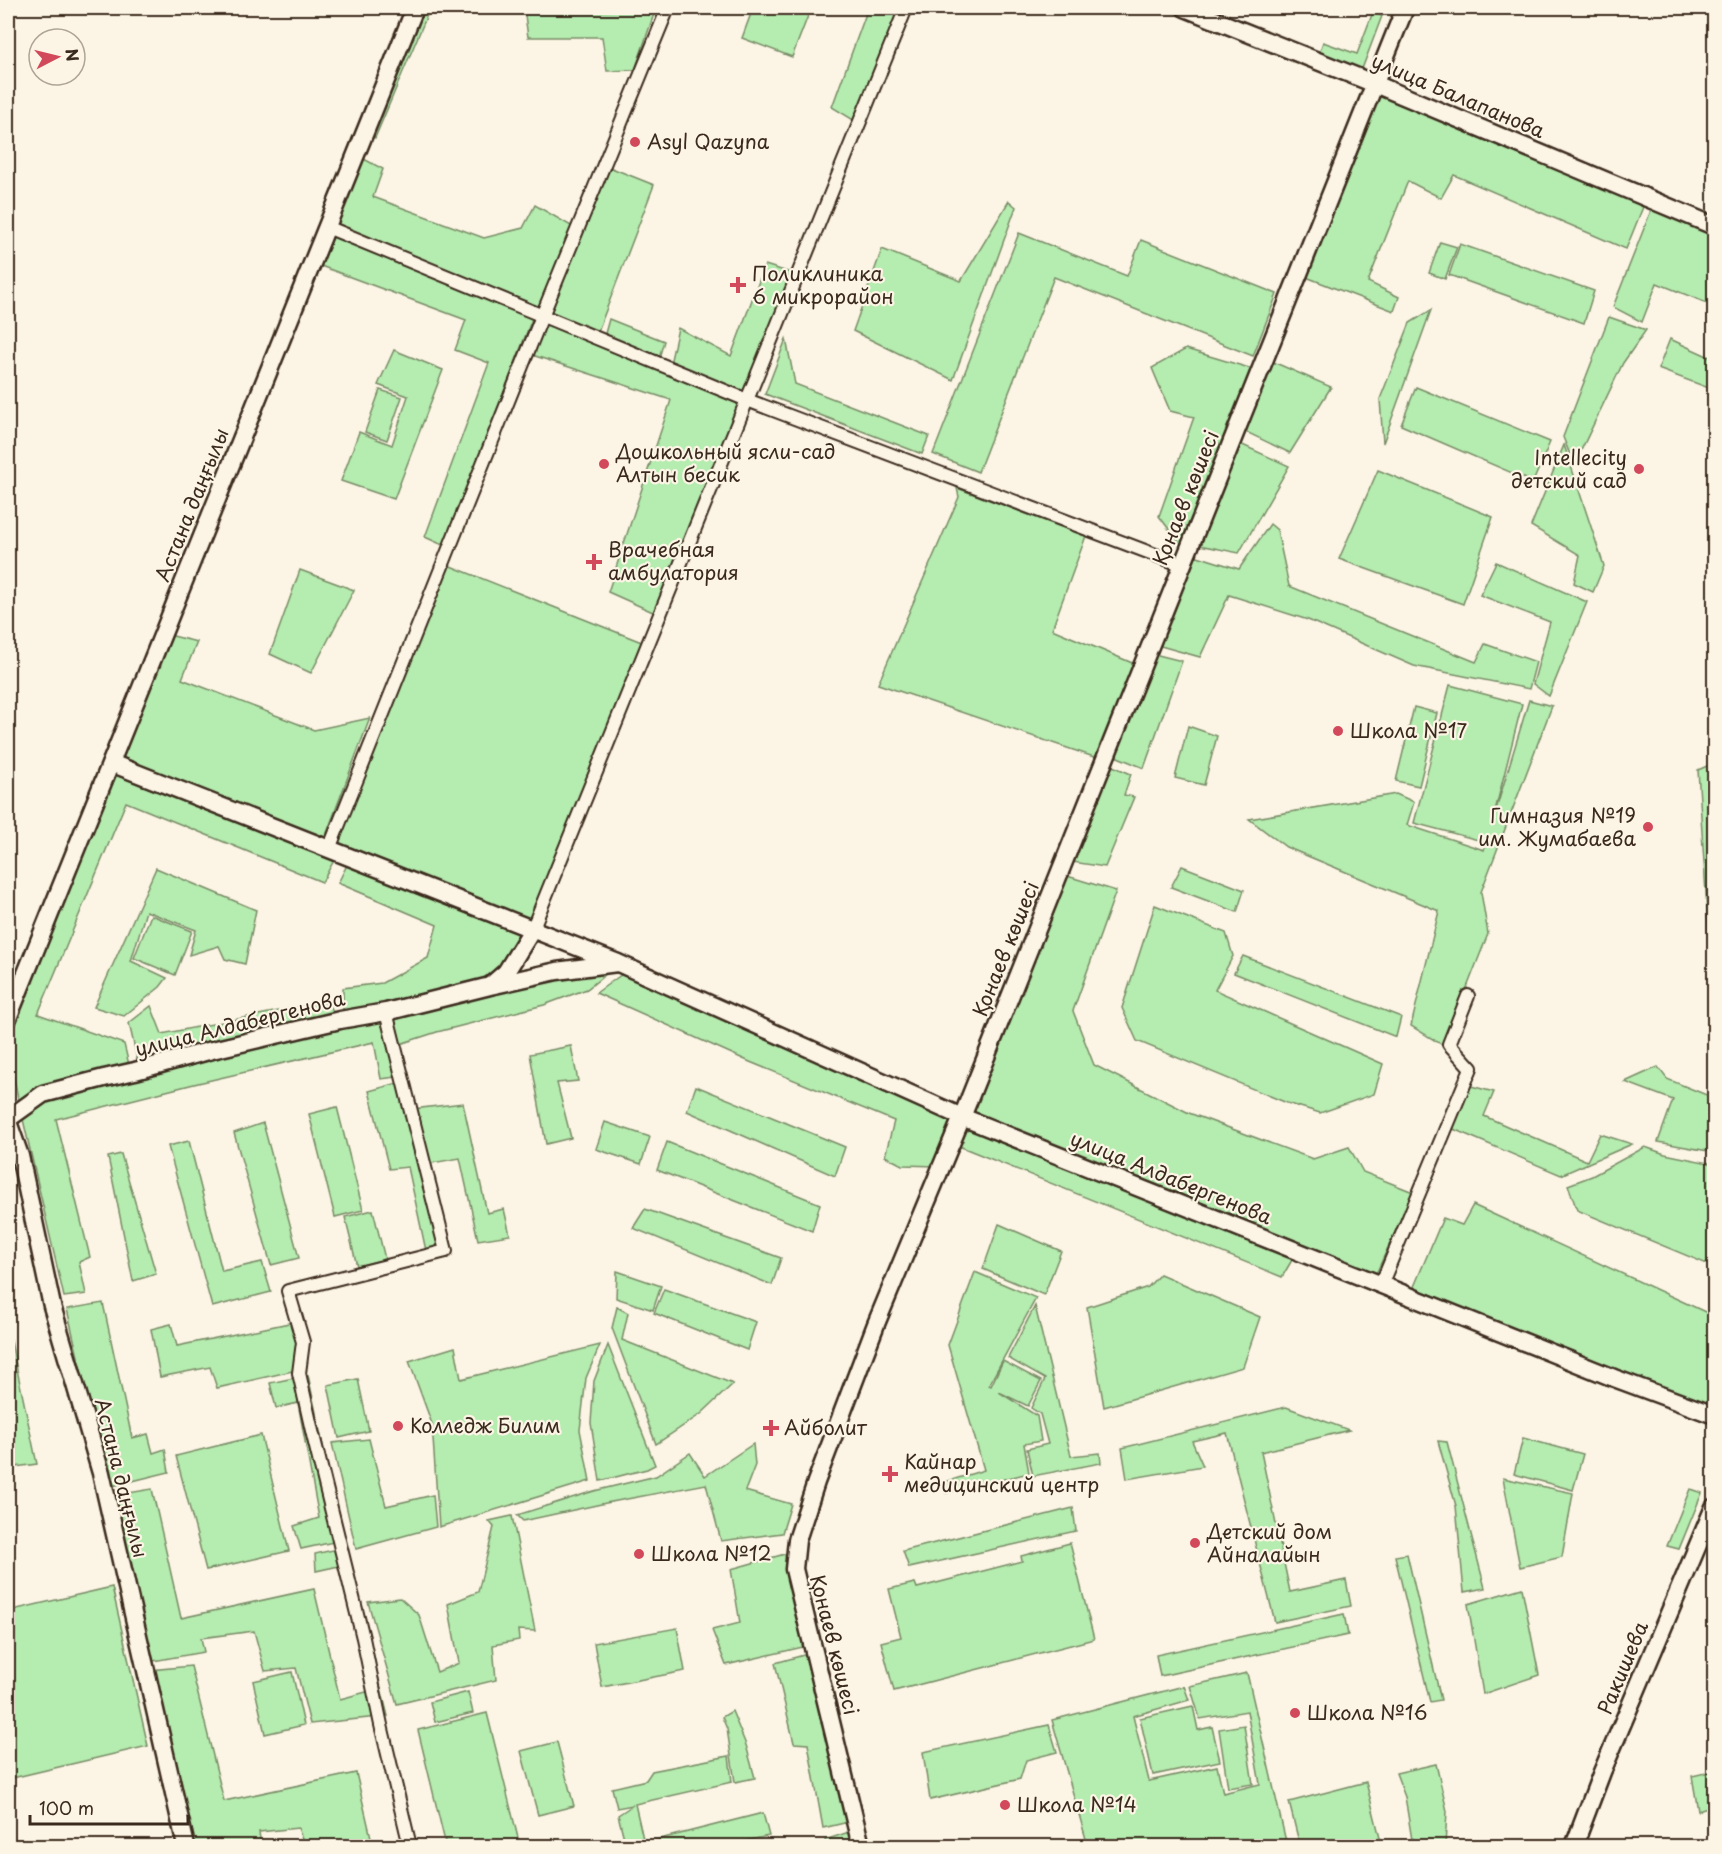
<svg xmlns="http://www.w3.org/2000/svg" width="1722" height="1854" font-family="'Playpen Sans',sans-serif">
<style>
.green{fill:#b5ecaf;stroke:#788b66;stroke-width:1.5}
.lines{fill:none;stroke-linecap:round;stroke-linejoin:round}
.street-casing{stroke:#3b2a1e;stroke-width:16}
.secondary-casing{stroke:#3b2a1e;stroke-width:21}
.street{stroke:#fcf5e5;stroke-width:12}
.secondary{stroke:#fcf5e5;stroke-width:16}
.poi-dot{fill:#d1495b;stroke:#fcf5e5;stroke-width:2}
.labels{text-anchor:middle;stroke-width:4.5;stroke-linejoin:round;paint-order:stroke}
.street-label{font-size:20px;fill:#3b2a1e;stroke:#fcf5e5}
.poi-label{font-size:20px;fill:#3b2a1e;stroke:#fcf5e5;text-anchor:start}
</style>
<rect width="100%" height="100%" fill="#fcf5e5"/>
<filter id="ink" filterUnits="userSpaceOnUse"><feTurbulence type="fractalNoise" baseFrequency=".0167" numOctaves="2"/><feDisplacementMap in="SourceGraphic" scale="12" xChannelSelector="R" yChannelSelector="G"/><feConvolveMatrix kernelMatrix="1 2 1 2 8 2 1 2 1" color-interpolation-filters="sRGB"/></filter>
<g filter="url(#ink)">
<g class="green">
<polygon points="420,8 430,8 375,138 368,134"/>
<polygon points="524,8 564,8 573,13 656,8 635,70 607,71 602,37 528,37"/>
<polygon points="753,8 811,8 792,57 742,38"/>
<polygon points="868,8 902,8 855,121 832,107"/>
<polygon points="1373,12 1382,16 1362,69 1319,54 1323,42 1357,54"/>
<polygon points="1378,88 1645,202 1626,249 1454,175 1441,198 1408,181 1368,282 1399,297 1394,311 1301,275"/>
<polygon points="360,157 383,169 373,197 484,238 523,228 535,205 573,227 538,308 332,223"/>
<polygon points="609,167 654,185 598,331 546,312"/>
<polygon points="1009,201 1016,207 953,380 853,331 882,249 961,281"/>
<polygon points="1654,203 1714,229 1714,306 1657,283 1642,322 1613,307"/>
<polygon points="330,232 533,316 445,546 425,537 489,363 455,350 466,320 318,265"/>
<polygon points="1019,233 1127,276 1141,240 1277,294 1253,356 1054,277 978,472 933,454"/>
<polygon points="1440,242 1457,247 1445,279 1429,273"/>
<polygon points="1460,244 1594,291 1584,323 1449,275"/>
<polygon points="765,265 791,273 745,394 670,364 678,328 731,356"/>
<polygon points="1431,310 1383,443 1380,399 1410,323"/>
<polygon points="1609,317 1646,330 1623,363 1574,465 1563,437"/>
<polygon points="609,319 664,341 659,358 604,337"/>
<polygon points="546,323 741,404 655,613 608,592 671,400 532,355"/>
<polygon points="786,339 795,384 929,436 922,454 765,394"/>
<polygon points="1670,339 1714,359 1714,390 1658,369"/>
<polygon points="1186,349 1256,370 1184,549 1159,516 1194,417 1170,411 1152,368"/>
<polygon points="394,350 443,370 394,499 341,481 359,432 392,445 408,396 378,385"/>
<polygon points="1271,361 1331,387 1290,453 1242,430"/>
<polygon points="1416,387 1550,442 1533,482 1401,425"/>
<polygon points="380,390 402,397 387,440 365,432"/>
<polygon points="1238,443 1289,466 1239,553 1199,545"/>
<polygon points="1564,445 1604,566 1593,592 1574,583 1580,555 1531,526"/>
<polygon points="1378,470 1493,517 1463,604 1339,559"/>
<polygon points="957,488 1086,536 1052,629 1137,665 1097,758 878,684 959,497"/>
<polygon points="1270,524 1277,530 1289,586 1476,662 1485,644 1536,662 1529,689 1414,666 1308,620 1229,595 1200,657 1157,645 1191,554 1239,569"/>
<polygon points="1496,562 1587,602 1549,696 1533,684 1550,622 1480,595"/>
<polygon points="448,565 644,643 530,924 336,844"/>
<polygon points="300,570 354,590 311,673 270,654"/>
<polygon points="169,635 197,642 182,679 314,730 370,718 325,838 120,762"/>
<polygon points="1154,654 1182,661 1144,768 1113,755"/>
<polygon points="1450,685 1522,704 1492,823 1529,700 1552,706 1481,892 1488,934 1444,1046 1411,1026 1439,911 1286,847 1249,819 1396,794 1414,802 1407,825 1484,850 1486,842 1414,823"/>
<polygon points="1414,707 1437,713 1419,786 1396,781"/>
<polygon points="1188,726 1217,736 1204,785 1175,778"/>
<polygon points="1714,763 1714,941 1709,940 1698,770"/>
<polygon points="1108,764 1131,774 1124,795 1134,797 1105,867 1072,862"/>
<polygon points="113,769 336,857 322,882 126,802 38,1014 124,1044 130,1069 19,1103 8,1049 8,1027"/>
<polygon points="348,863 527,932 489,982 343,1017 343,988 382,983 428,958 437,925 338,883"/>
<polygon points="1182,866 1244,890 1237,912 1171,887"/>
<polygon points="156,868 256,910 245,964 225,959 219,946 189,955 196,930 146,911 131,961 167,978 160,987 124,1016 94,1007"/>
<polygon points="1064,875 1116,891 1073,1011 1094,1065 1189,1113 1313,1159 1349,1147 1363,1172 1413,1192 1376,1274 969,1114"/>
<polygon points="1155,905 1226,933 1233,956 1215,990 1383,1064 1374,1094 1320,1113 1287,1103 1137,1041 1122,1008"/>
<polygon points="151,915 192,931 175,975 134,958"/>
<polygon points="1243,956 1401,1017 1396,1037 1234,973"/>
<polygon points="616,966 587,989 544,1005 437,1032 400,1044 392,1014"/>
<polygon points="625,972 954,1119 937,1166 902,1165 885,1156 894,1121 750,1062 596,993"/>
<polygon points="329,1001 336,1021 139,1067 129,1023 151,1006 162,1034"/>
<polygon points="384,1018 396,1077 381,1079 374,1042 194,1084 56,1119 90,1257 79,1262 86,1294 64,1297 22,1115 43,1097"/>
<polygon points="571,1046 578,1081 557,1083 571,1138 546,1144 530,1054"/>
<polygon points="1658,1067 1667,1079 1714,1098 1714,1152 1658,1142 1673,1100 1625,1082"/>
<polygon points="402,1082 442,1248 426,1251 408,1167 389,1169 369,1091"/>
<polygon points="696,1086 845,1147 835,1176 687,1111"/>
<polygon points="1471,1086 1494,1092 1484,1116 1587,1161 1600,1134 1632,1144 1561,1175 1451,1128"/>
<polygon points="463,1103 487,1213 504,1209 510,1235 478,1240 460,1158 427,1164 413,1109"/>
<polygon points="337,1107 363,1210 335,1217 309,1114"/>
<polygon points="605,1122 650,1137 641,1164 596,1149"/>
<polygon points="263,1123 299,1258 271,1265 234,1133"/>
<polygon points="968,1124 1295,1255 1282,1277 959,1146"/>
<polygon points="189,1141 222,1271 262,1262 271,1292 212,1307 168,1146"/>
<polygon points="667,1142 820,1204 812,1231 657,1170"/>
<polygon points="1645,1147 1665,1154 1714,1164 1714,1267 1577,1210 1568,1185 1592,1176"/>
<polygon points="121,1154 156,1274 133,1281 108,1157"/>
<polygon points="1473,1205 1714,1316 1714,1413 1413,1289 1443,1218 1462,1225"/>
<polygon points="645,1209 781,1258 772,1285 633,1228"/>
<polygon points="373,1210 385,1259 357,1266 345,1217"/>
<polygon points="999,1224 1061,1251 1044,1295 983,1269"/>
<polygon points="617,1271 661,1286 653,1310 616,1298"/>
<polygon points="975,1272 1036,1298 989,1385 991,1386 1003,1361 1041,1381 1028,1406 999,1392 1037,1416 1041,1441 1024,1444 1029,1473 946,1493 945,1482 984,1470 948,1345"/>
<polygon points="1160,1274 1260,1317 1243,1367 1104,1407 1087,1307 1148,1287"/>
<polygon points="664,1289 756,1322 747,1350 654,1313"/>
<polygon points="103,1303 132,1438 148,1434 153,1453 165,1449 169,1472 108,1487 67,1309"/>
<polygon points="1035,1306 1071,1456 1100,1453 1101,1463 1033,1476 1027,1449 1048,1444 1040,1414 1031,1408 1045,1379 1008,1358"/>
<polygon points="617,1307 628,1313 622,1340 733,1384 701,1414 656,1444 612,1328"/>
<polygon points="294,1322 306,1368 217,1388 210,1367 160,1377 151,1329 171,1324 177,1346"/>
<polygon points="8,1327 37,1464 8,1468"/>
<polygon points="600,1345 586,1378 580,1430 590,1481 439,1527 432,1424 409,1361 455,1347 461,1379"/>
<polygon points="608,1345 655,1465 647,1469 600,1481 591,1423 594,1381"/>
<polygon points="308,1375 343,1540 301,1549 294,1526 319,1518 298,1403 276,1408 270,1383"/>
<polygon points="358,1379 369,1431 339,1438 328,1385"/>
<polygon points="1286,1407 1349,1430 1261,1452 1290,1592 1346,1580 1351,1606 1275,1622 1227,1433 1192,1441 1203,1466 1127,1479 1122,1448"/>
<polygon points="261,1435 289,1551 206,1570 176,1456"/>
<polygon points="1523,1438 1583,1454 1573,1490 1514,1474"/>
<polygon points="369,1439 386,1506 433,1495 436,1527 356,1549 332,1443"/>
<polygon points="1438,1441 1447,1442 1485,1588 1464,1592 1456,1506"/>
<polygon points="753,1444 755,1465 745,1491 791,1504 782,1533 721,1541 706,1484 606,1503 523,1521 517,1515 594,1491 656,1476 690,1453 705,1476"/>
<polygon points="1503,1478 1573,1493 1562,1557 1520,1567"/>
<polygon points="152,1489 181,1618 314,1589 340,1699 370,1691 339,1566 316,1571 315,1554 346,1547 388,1716 310,1724 296,1668 265,1671 254,1631 201,1638 204,1652 148,1662 110,1496"/>
<polygon points="1690,1489 1702,1493 1679,1549 1667,1546"/>
<polygon points="1073,1508 1076,1531 909,1568 903,1551"/>
<polygon points="512,1516 535,1631 518,1630 519,1640 493,1645 496,1680 397,1704 368,1602 400,1598 419,1615 437,1672 459,1663 448,1604 478,1592 494,1527 489,1521"/>
<polygon points="1070,1543 1094,1639 894,1691 881,1642 901,1637 889,1589 915,1583 917,1588 1022,1561 1021,1556"/>
<polygon points="785,1554 803,1647 726,1665 712,1630 740,1623 731,1569"/>
<polygon points="1407,1554 1441,1700 1430,1702 1395,1556"/>
<polygon points="112,1587 148,1746 8,1779 8,1611"/>
<polygon points="1522,1588 1539,1675 1483,1694 1468,1604"/>
<polygon points="1344,1614 1348,1635 1160,1676 1156,1655"/>
<polygon points="677,1628 685,1671 602,1687 594,1643"/>
<polygon points="811,1653 853,1821 823,1828 808,1744 794,1743 775,1663"/>
<polygon points="191,1666 224,1801 356,1773 373,1846 305,1846 298,1828 259,1832 261,1846 191,1846 150,1670"/>
<polygon points="292,1672 304,1725 265,1734 253,1681"/>
<polygon points="1247,1673 1287,1846 1088,1846 1052,1720 1184,1686 1189,1700 1133,1716 1149,1781 1217,1766 1223,1793 1260,1784 1247,1711 1200,1719 1190,1686"/>
<polygon points="468,1692 473,1713 435,1722 430,1702"/>
<polygon points="1193,1706 1198,1730 1212,1727 1220,1761 1153,1775 1140,1718"/>
<polygon points="732,1711 746,1745 755,1778 735,1782 727,1729 722,1717"/>
<polygon points="487,1713 520,1846 446,1846 418,1730"/>
<polygon points="1049,1725 1057,1752 1026,1760 1020,1779 930,1800 923,1752"/>
<polygon points="1244,1725 1253,1784 1228,1788 1219,1729"/>
<polygon points="557,1742 574,1806 538,1815 521,1751"/>
<polygon points="729,1756 732,1782 635,1804 644,1843 763,1813 769,1836 720,1846 626,1846 618,1815 633,1805 617,1808 612,1788 646,1780 652,1771"/>
<polygon points="1436,1764 1447,1811 1445,1846 1413,1846 1405,1797 1396,1773"/>
<polygon points="1714,1771 1714,1806 1698,1811 1692,1776"/>
<polygon points="1366,1782 1382,1846 1300,1846 1289,1802"/>
<polygon points="852,1831 856,1846 826,1846 825,1840"/>
</g>
<g class="lines">
<g class="street-casing">
<g id="street">
<polyline points="327,227 747,400 1182,565"/>
<polyline points="329,849 542,316 668,8"/>
<polyline points="532,930 906,8"/>
<polyline points="386,1012 446,1251 288,1291 303,1342 299,1373 312,1431 363,1638 381,1725 410,1846"/>
<polyline points="1381,1285 1471,1068 1449,1044 1468,996"/>
</g>
</g>
<g class="secondary-casing">
<g id="secondary">
<polyline points="1185,8 1375,84 1714,226"/>
<polyline points="111,763 618,963 962,1117 1614,1378 1714,1415"/>
<polyline points="491,985 506,972 532,930"/>
<polyline points="8,1018 415,8"/>
<polyline points="8,1119 43,1094 104,1078 135,1071 212,1050 340,1020 386,1012 490,986 557,971 617,963"/>
<polyline points="8,1122 20,1156 52,1306 101,1473 186,1846"/>
<polyline points="861,1846 794,1569 797,1540 816,1482 876,1324 962,1117 1405,8"/>
<polyline points="1574,1846 1602,1772 1714,1507"/>
</g>
</g>
<use href="#street" class="street"/>
<use href="#secondary" class="secondary"/>
</g>
</g>
<g class="poi-dot">
<circle cx="635" cy="142" r="6"/>
<path d="M735 276h6v6h6v6h-6v6h-6v-6h-6v-6h6z"/>
<circle cx="604" cy="464" r="6"/>
<circle cx="1639" cy="469" r="6"/>
<path d="M591 553h6v6h6v6h-6v6h-6v-6h-6v-6h6z"/>
<circle cx="1338" cy="731" r="6"/>
<circle cx="1648" cy="827" r="6"/>
<circle cx="398" cy="1426" r="6"/>
<path d="M768 1419h6v6h6v6h-6v6h-6v-6h-6v-6h6z"/>
<path d="M887 1465h6v6h6v6h-6v6h-6v-6h-6v-6h6z"/>
<circle cx="1195" cy="1543" r="6"/>
<circle cx="639" cy="1554" r="6"/>
<circle cx="1295" cy="1713" r="6"/>
<circle cx="1005" cy="1805" r="6"/>
</g>
<g class="labels">
<g class="street-label">
<text transform="translate(1458 96) rotate(23)" y="7">улица Балапанова</text>
<text transform="translate(1186 498) rotate(-68)" y="7">Қонаев көшесі</text>
<text transform="translate(192 505) rotate(-68)" y="7">Астана даңғылы</text>
<text transform="translate(1006 949) rotate(-68)" y="7">Қонаев көшесі</text>
<text transform="translate(240 1024) rotate(-14)" y="7">улица Алдабергенова</text>
<text transform="translate(1171 1178) rotate(22)" y="7">улица Алдабергенова</text>
<text transform="translate(121 1478) rotate(76)" y="7">Астана даңғылы</text>
<text transform="translate(834 1645) rotate(76)" y="7">Қонаев көшесі</text>
<text transform="translate(1623 1668) rotate(-67)" y="7">Ракишева</text>
</g>
<g class="poi-label">
<text x="647" y="149">Asyl Qazyna</text>
<text x="752" y="281">Поликлиника<tspan x="752" dy="23">6 микрорайон</tspan></text>
<text x="616" y="459">Дошкольный ясли-сад<tspan x="616" dy="23">Алтын бесик</tspan></text>
<text x="1627" y="465" text-anchor="end">Intellecity<tspan x="1627" dy="23">детский сад</tspan></text>
<text x="608" y="557">Врачебная<tspan x="608" dy="23">амбулатория</tspan></text>
<text x="1350" y="738">Школа №17</text>
<text x="1636" y="823" text-anchor="end">Гимназия №19<tspan x="1636" dy="23">им. Жумабаева</tspan></text>
<text x="410" y="1433">Колледж Билим</text>
<text x="784" y="1435">Айболит</text>
<text x="904" y="1469">Кайнар<tspan x="904" dy="23">медицинский центр</tspan></text>
<text x="1207" y="1539">Детский дом<tspan x="1207" dy="23">Айналайын</tspan></text>
<text x="651" y="1561">Школа №12</text>
<text x="1307" y="1720">Школа №16</text>
<text x="1017" y="1812">Школа №14</text>
</g>
</g>
<rect width="1722" height="1854" fill="none" stroke="#fcf5e5" stroke-width="30"/>
<rect x="15" y="15" width="1692" height="1824" fill="none" stroke="#3b2a1e" stroke-width="2" filter="url(#ink)"/>
<g transform="translate(57 57) rotate(83)"><circle r="28" fill="#fcf5e5" stroke="#afa495" stroke-width="1.5"/>
<path d="M0-4.5L10 22L0 15L-10 22Z" fill="#d1495b"/>
<text y="-9" font-size="16" font-weight="bold" text-anchor="middle" fill="#3b2a1e">N</text>
</g>
<path d="M30 1815v9h158v-9" fill="none" stroke="#3b2a1e" stroke-width="3"/>
<text x="39" y="1815" font-size="18" fill="#3b2a1e" stroke="#fcf5e5" stroke-width="4.5" paint-order="stroke">100 m</text>
</svg>
